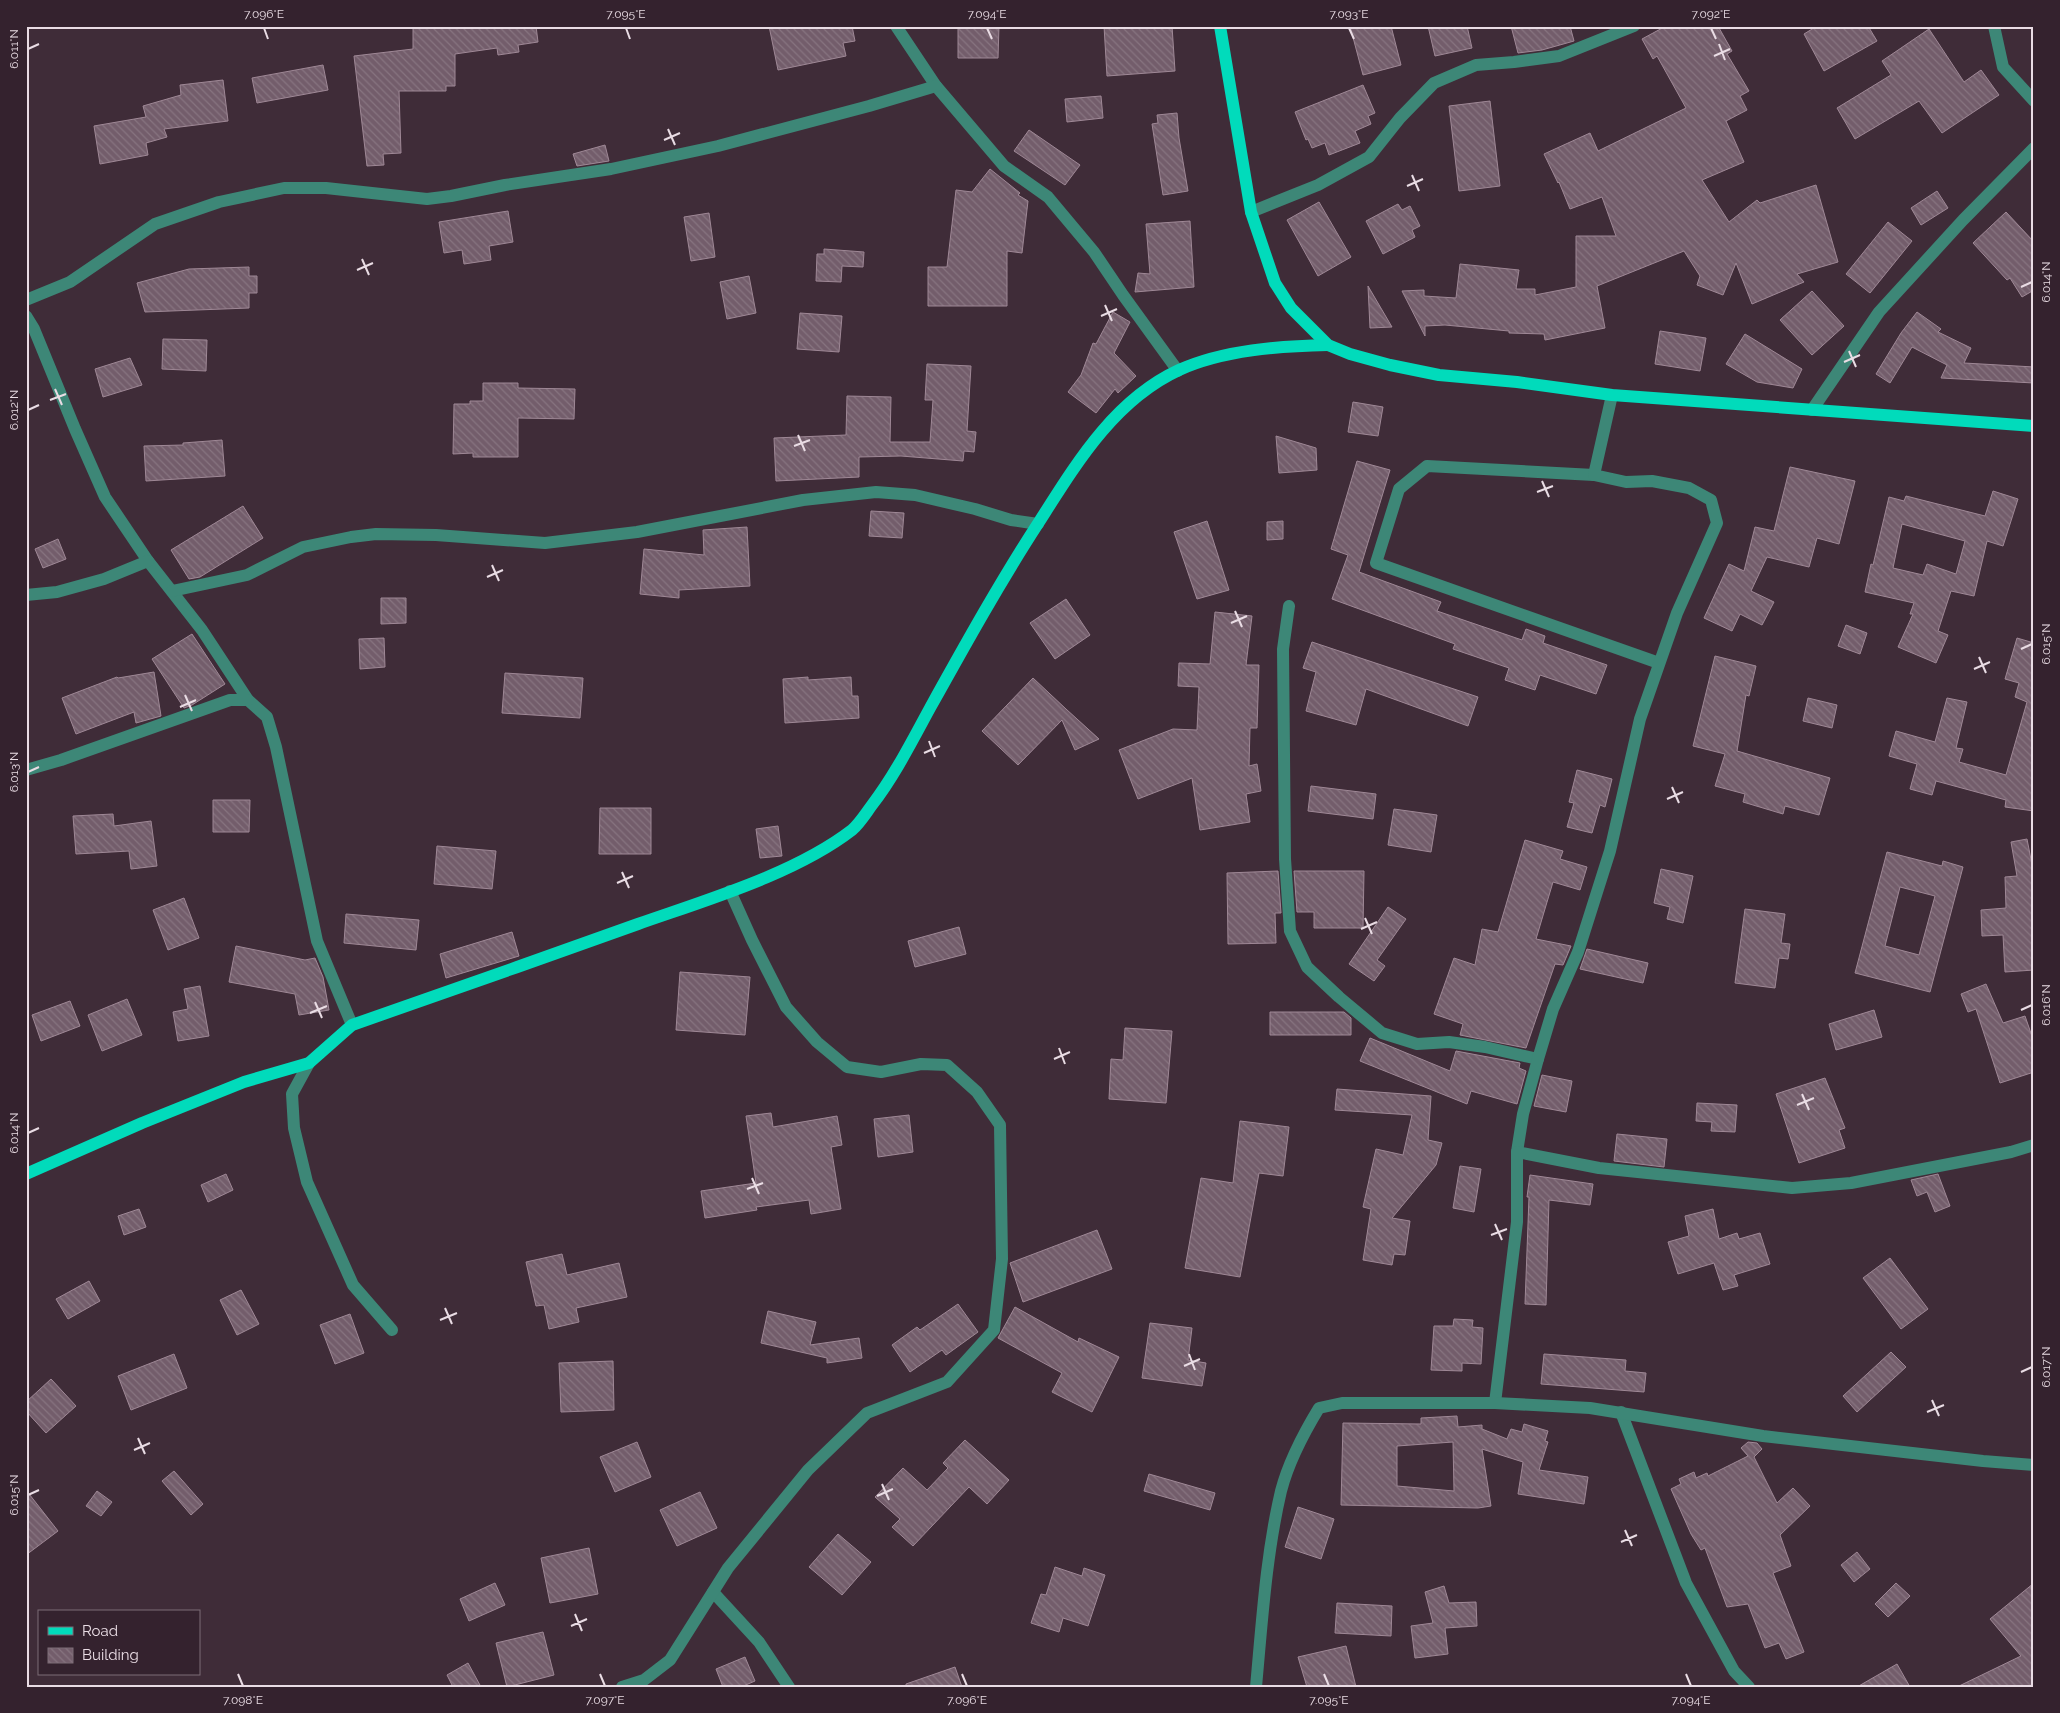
<svg xmlns="http://www.w3.org/2000/svg" width="2060" height="1713" font-family="Raleway,sans-serif">
<style>
.building{fill:url(#building-back-hatch);stroke:#9f8896;fill-rule:evenodd}
.lines{fill:none;stroke-linecap:round;stroke-linejoin:round}
.minor{stroke:#3d8777;stroke-width:12}
.major{stroke:#01dbbb;stroke-width:12}
.ticks{fill:none;stroke:#e9dce4;stroke-width:2}
.neatline{fill:none;stroke:#e9dce4;stroke-width:2}
.ticks-label{font-size:12px;text-anchor:middle;fill:#e9dce4}
</style>
<defs>
<pattern id="building-back-hatch" width="6" height="6" patternUnits="userSpaceOnUse" patternTransform="scale(1.25)"><rect width="6" height="6" fill="#735d6b"/><path d="M-1 5l2 2M0 0l6 6M5-1l2 2" fill="none" stroke="#877480"/></pattern>
</defs>
<rect width="100%" height="100%" fill="#3f2c38"/>
<g class="building">
<polygon points="413,26 536,26 538,42 518,45 519,52 498,55 497,48 455,54 455,86 446,86 446,91 399,91 401,153 383,154 384,165 367,166 354,56 413,49"/>
<polygon points="769,26 852,26 855,41 843,43 846,56 778,70"/>
<polygon points="958,26 999,26 998,58 958,58"/>
<polygon points="1104,26 1172,26 1175,71 1107,76"/>
<polygon points="1350,26 1391,26 1401,65 1363,75"/>
<polygon points="1428,26 1467,26 1472,48 1435,56"/>
<polygon points="1511,26 1570,26 1574,41 1542,50 1518,53"/>
<polygon points="1666,26 1718,26 1732,51 1727,54 1749,91 1740,96 1747,110 1726,121 1744,162 1702,180 1729,222 1757,200 1760,203 1816,185 1838,262 1797,274 1804,282 1752,304 1736,263 1723,295 1697,285 1700,276 1684,251 1597,286 1605,328 1545,340 1544,334 1509,333 1509,331 1445,325 1425,326 1425,336 1402,291 1424,290 1424,296 1456,298 1460,264 1519,270 1516,289 1535,289 1535,295 1576,287 1576,236 1616,236 1602,197 1570,209 1559,182 1558,183 1544,154 1590,133 1598,151 1686,108 1657,56 1653,59 1642,39"/>
<polygon points="1817,26 1868,26 1877,41 1824,71 1804,34"/>
<polygon points="1929,29 1964,82 1981,70 1999,95 1942,133 1919,101 1855,139 1837,108 1891,75 1882,61"/>
<polygon points="323,65 328,90 257,103 252,78"/>
<polygon points="223,80 228,121 164,129 167,137 146,143 148,155 100,164 94,126 146,117 143,106 181,95 180,85"/>
<polygon points="1363,85 1375,113 1368,116 1371,124 1355,131 1360,143 1329,155 1325,143 1312,148 1308,139 1306,140 1295,112"/>
<polygon points="1101,96 1103,118 1067,122 1065,99"/>
<polygon points="1490,101 1500,186 1459,191 1449,106"/>
<polygon points="1177,113 1179,138 1188,191 1163,195 1152,124 1158,123 1157,115"/>
<polygon points="1029,130 1080,165 1065,185 1014,151"/>
<polygon points="605,145 609,161 577,166 573,154"/>
<polygon points="990,169 1020,193 1018,195 1028,201 1022,253 1007,251 1007,306 928,306 928,267 947,267 956,190 972,192"/>
<polygon points="1937,191 1948,208 1921,225 1911,208"/>
<polygon points="1319,202 1351,257 1318,276 1287,220"/>
<polygon points="1398,204 1402,210 1410,206 1420,226 1412,230 1415,237 1383,254 1366,221"/>
<polygon points="508,211 513,242 489,246 491,260 464,264 462,250 444,253 439,222"/>
<polygon points="2006,212 2034,242 2034,290 2022,297 2010,278 2007,280 1973,243"/>
<polygon points="709,213 715,257 691,261 684,217"/>
<polygon points="1190,221 1194,287 1135,292 1138,273 1150,274 1146,224"/>
<polygon points="1888,222 1912,241 1870,293 1846,274"/>
<polygon points="824,249 864,252 863,267 842,266 841,282 816,281 817,254 824,254"/>
<polygon points="249,267 249,276 257,276 257,293 249,293 249,308 145,312 137,283 189,269"/>
<polygon points="749,276 756,313 727,319 720,282"/>
<polygon points="1368,286 1392,327 1370,328"/>
<polygon points="1812,291 1844,326 1812,355 1780,320"/>
<polygon points="1113,312 1130,322 1114,353 1136,376 1118,393 1115,389 1096,413 1068,392 1081,375 1093,343 1096,344"/>
<polygon points="1917,312 1941,329 1938,332 1971,348 1964,363 2034,367 2034,383 1941,378 1947,365 1912,347 1890,383 1876,374 1901,333"/>
<polygon points="800,313 842,316 839,352 797,349"/>
<polygon points="1660,331 1706,338 1700,371 1655,364"/>
<polygon points="1745,334 1802,369 1793,388 1757,382 1726,364"/>
<polygon points="163,339 207,340 206,371 162,369"/>
<polygon points="130,358 142,385 103,397 95,369"/>
<polygon points="927,364 971,366 967,431 976,432 974,452 964,451 963,461 901,456 859,457 859,477 776,481 774,438 846,435 847,396 891,397 890,442 930,442 933,400 925,400"/>
<polygon points="483,383 518,383 518,388 575,389 574,419 518,418 518,457 473,457 473,453 453,454 454,404 470,404 470,401 483,401"/>
<polygon points="1353,402 1383,407 1378,436 1348,432"/>
<polygon points="1276,436 1316,448 1317,470 1279,473"/>
<polygon points="222,440 225,476 146,481 144,446 183,445 183,443"/>
<polygon points="1357,461 1390,470 1359,572 1441,602 1437,611 1522,640 1526,629 1545,636 1543,643 1607,665 1596,694 1540,675 1535,690 1505,680 1509,668 1453,649 1455,644 1332,599 1348,555 1331,549"/>
<polygon points="1790,467 1855,481 1839,544 1817,538 1809,567 1767,557 1751,591 1774,602 1762,625 1740,614 1732,631 1704,618 1729,564 1744,571 1755,527 1774,531"/>
<path d="M1993,491L2018,499L2003,546L1987,541L1974,596L1951,591L1938,631L1948,635L1936,663L1898,647L1913,614H1910L1914,603L1865,592L1871,564L1873,565L1889,497L1904,501L1906,496L1985,516ZM1902,524L1965,541L1956,574L1927,564L1923,575L1893,568Z"/>
<polygon points="243,506 263,538 200,577 189,579 171,550"/>
<polygon points="871,511 904,513 902,538 869,536"/>
<polygon points="1207,521 1229,590 1197,599 1174,532"/>
<polygon points="1283,521 1283,539 1267,540 1267,522"/>
<polygon points="747,527 750,586 679,590 679,598 640,594 644,549 704,555 703,530"/>
<polygon points="58,539 66,559 43,568 35,549"/>
<polygon points="381,598 406,598 406,623 381,624"/>
<polygon points="1066,599 1090,635 1055,659 1030,623"/>
<polygon points="1215,612 1252,616 1246,665 1259,665 1257,728 1250,728 1249,766 1257,764 1261,791 1246,794 1250,822 1200,830 1192,778 1138,799 1119,750 1173,729 1197,730 1199,687 1178,686 1179,663 1210,664"/>
<polygon points="1846,625 1867,633 1860,654 1838,646"/>
<polygon points="192,634 225,684 192,705 184,708 152,659"/>
<polygon points="384,638 385,667 360,669 359,639"/>
<polygon points="2017,638 2034,643 2034,811 2005,807 2006,800 1936,781 1932,795 1910,789 1917,764 1889,756 1896,731 1935,742 1947,698 1967,702 1956,748 1963,749 1959,762 2006,775 2027,702 2015,697 2019,683 2005,679"/>
<polygon points="1312,642 1478,697 1468,726 1366,689 1356,725 1306,711 1316,672 1303,668"/>
<polygon points="1715,656 1756,666 1749,696 1746,695 1737,751 1830,778 1819,815 1785,806 1783,814 1743,802 1745,794 1715,786 1725,754 1693,746"/>
<polygon points="154,672 161,716 136,723 134,712 76,734 62,698 117,677 118,678"/>
<polygon points="505,673 583,678 580,718 502,713"/>
<polygon points="808,677 808,680 851,677 852,696 858,696 859,718 785,723 783,679"/>
<polygon points="1033,678 1066,709 1099,739 1075,750 1062,720 1018,765 982,731"/>
<polygon points="1808,698 1837,705 1832,728 1803,721"/>
<polygon points="1577,770 1612,779 1605,807 1600,805 1592,833 1567,827 1574,803 1569,802"/>
<polygon points="1311,786 1376,794 1373,819 1308,811"/>
<polygon points="213,800 250,800 249,832 213,832"/>
<polygon points="600,808 651,808 651,854 599,854"/>
<polygon points="1394,809 1437,815 1431,852 1388,845"/>
<polygon points="113,814 114,826 151,821 157,866 131,869 129,851 76,854 73,816"/>
<polygon points="778,826 782,856 760,858 756,829"/>
<polygon points="2027,839 2034,875 2034,970 2005,972 2003,935 1982,936 1981,910 2006,908 2005,877 2017,876 2011,842"/>
<polygon points="1525,840 1563,851 1560,859 1587,867 1580,890 1553,882 1536,939 1571,946 1563,965 1555,964 1526,1048 1460,1035 1463,1024 1434,1014 1454,958 1475,965 1482,929 1498,932"/>
<polygon points="437,846 496,851 492,889 434,884"/>
<path d="M1887,852L1942,866L1943,861L1963,867L1930,992L1855,973ZM1900,887L1935,896L1919,955L1885,946Z"/>
<polygon points="1661,869 1693,876 1683,923 1667,919 1670,907 1654,903"/>
<polygon points="1278,871 1281,913 1275,913 1276,943 1228,944 1227,873"/>
<polygon points="1294,871 1364,871 1363,928 1314,928 1314,912 1297,912"/>
<polygon points="184,898 199,938 168,950 153,910"/>
<polygon points="1388,907 1406,919 1377,960 1385,966 1374,981 1349,964"/>
<polygon points="1745,909 1785,914 1781,943 1790,944 1788,959 1779,958 1775,988 1735,983"/>
<polygon points="346,914 419,920 416,950 344,943"/>
<polygon points="959,927 966,954 915,967 908,941"/>
<polygon points="512,932 519,956 446,978 440,954"/>
<polygon points="236,946 305,960 315,958 323,977 329,1010 299,1015 295,994 229,982"/>
<polygon points="1587,949 1648,963 1643,983 1580,969"/>
<polygon points="680,972 750,977 745,1035 676,1030"/>
<polygon points="1986,984 2003,1023 2025,1016 2034,1042 2034,1072 2000,1083 1976,1009 1968,1012 1961,994"/>
<polygon points="200,986 209,1036 178,1041 173,1012 188,1009 184,989"/>
<polygon points="127,999 142,1035 102,1051 88,1015"/>
<polygon points="70,1001 80,1026 41,1041 32,1015"/>
<polygon points="1874,1010 1882,1037 1836,1050 1829,1024"/>
<polygon points="1270,1012 1344,1012 1351,1018 1351,1035 1270,1035"/>
<polygon points="1125,1028 1172,1031 1166,1103 1109,1099 1111,1059 1123,1060"/>
<polygon points="1370,1038 1450,1071 1456,1051 1520,1063 1519,1068 1526,1071 1517,1104 1471,1091 1467,1104 1360,1061"/>
<polygon points="1542,1075 1572,1081 1566,1112 1534,1106"/>
<polygon points="1825,1078 1845,1128 1839,1130 1845,1148 1799,1163 1776,1094"/>
<polygon points="1337,1089 1431,1096 1428,1140 1442,1143 1436,1165 1392,1218 1410,1221 1405,1255 1394,1254 1392,1265 1363,1260 1371,1209 1363,1207 1376,1149 1403,1155 1412,1115 1335,1110"/>
<polygon points="1697,1103 1737,1105 1735,1132 1711,1131 1712,1122 1696,1121"/>
<polygon points="771,1113 773,1127 837,1116 842,1145 831,1147 841,1209 811,1214 809,1200 756,1207 757,1210 705,1218 701,1191 756,1183 746,1116"/>
<polygon points="909,1115 913,1152 878,1157 874,1119"/>
<polygon points="1240,1121 1289,1127 1283,1176 1259,1173 1240,1277 1185,1268 1201,1178 1233,1183"/>
<polygon points="1617,1134 1667,1139 1664,1167 1614,1161"/>
<polygon points="1460,1166 1481,1169 1474,1212 1453,1208"/>
<polygon points="226,1174 233,1190 208,1202 201,1185"/>
<polygon points="1938,1174 1950,1206 1935,1212 1927,1192 1917,1196 1911,1180"/>
<polygon points="1530,1175 1593,1184 1590,1205 1549,1200 1546,1305 1525,1304 1529,1197 1527,1197"/>
<polygon points="139,1209 146,1227 124,1235 118,1216"/>
<polygon points="1713,1209 1719,1239 1737,1233 1739,1239 1760,1233 1770,1264 1734,1275 1738,1286 1723,1290 1714,1263 1678,1274 1668,1242 1689,1236 1685,1216"/>
<polygon points="1097,1230 1112,1269 1023,1302 1010,1263"/>
<polygon points="562,1254 567,1275 619,1263 627,1297 576,1308 579,1322 549,1329 544,1305 536,1306 526,1262"/>
<polygon points="1890,1258 1928,1309 1901,1329 1863,1278"/>
<polygon points="89,1281 100,1301 68,1319 56,1299"/>
<polygon points="241,1290 259,1324 237,1335 220,1300"/>
<polygon points="958,1304 978,1332 946,1355 942,1350 910,1372 892,1345 917,1327 920,1330"/>
<polygon points="1015,1307 1078,1342 1079,1338 1119,1357 1092,1412 1052,1392 1062,1373 998,1338"/>
<polygon points="768,1311 816,1322 810,1345 859,1338 862,1358 827,1363 827,1358 761,1343"/>
<polygon points="350,1314 364,1353 335,1364 320,1325"/>
<polygon points="1454,1319 1473,1320 1472,1327 1483,1328 1481,1364 1462,1363 1462,1371 1431,1370 1434,1326 1453,1326"/>
<polygon points="1150,1323 1192,1328 1188,1360 1206,1363 1202,1386 1142,1378"/>
<polygon points="1891,1352 1906,1367 1857,1412 1843,1396"/>
<polygon points="174,1354 187,1388 131,1410 118,1376"/>
<polygon points="1544,1354 1626,1360 1625,1371 1646,1373 1644,1392 1541,1384"/>
<polygon points="613,1361 614,1410 561,1412 559,1363"/>
<polygon points="51,1379 76,1406 46,1433 26,1411 26,1402"/>
<path d="M1457,1416L1458,1427L1482,1425V1429L1507,1439L1511,1429L1522,1432L1524,1424L1548,1431L1545,1441L1548,1442L1539,1470L1588,1477L1584,1504L1518,1494L1523,1462L1482,1449L1491,1506L1478,1508L1341,1505L1343,1423L1421,1424V1418ZM1453,1442L1454,1491L1397,1486V1446Z"/>
<polygon points="965,1440 1009,1480 987,1504 969,1487 913,1546 892,1527 900,1519 875,1497 903,1468 927,1490 948,1468 943,1463"/>
<polygon points="637,1442 651,1477 615,1492 600,1457"/>
<polygon points="1748,1442 1757,1443 1762,1449 1754,1457 1777,1503 1793,1488 1810,1506 1780,1535 1791,1566 1773,1573 1804,1652 1786,1659 1779,1643 1765,1648 1748,1604 1727,1607 1705,1548 1701,1550 1691,1534 1671,1489 1681,1484 1679,1479 1694,1472 1696,1478 1707,1473 1708,1476 1748,1456 1741,1448"/>
<polygon points="174,1471 203,1504 191,1515 162,1481"/>
<polygon points="1149,1474 1215,1493 1210,1510 1144,1491"/>
<polygon points="26,1490 58,1531 26,1555"/>
<polygon points="97,1491 112,1502 101,1516 86,1506"/>
<polygon points="700,1492 717,1528 677,1546 660,1510"/>
<polygon points="1298,1507 1334,1519 1321,1559 1285,1547"/>
<polygon points="838,1534 871,1562 842,1595 809,1567"/>
<polygon points="589,1548 598,1594 550,1603 541,1558"/>
<polygon points="1857,1552 1870,1569 1854,1582 1841,1565"/>
<polygon points="1055,1567 1082,1576 1084,1568 1105,1575 1088,1626 1063,1618 1059,1632 1031,1623 1041,1594 1046,1595"/>
<polygon points="495,1583 505,1605 469,1621 460,1599"/>
<polygon points="1896,1583 1910,1596 1888,1617 1875,1604"/>
<polygon points="2034,1583 2034,1687 1957,1687 2021,1656 1990,1619"/>
<polygon points="1444,1586 1449,1603 1476,1602 1477,1626 1445,1628 1448,1654 1415,1658 1411,1626 1433,1623 1425,1592"/>
<polygon points="1337,1603 1392,1606 1391,1636 1335,1633"/>
<polygon points="543,1632 554,1675 507,1687 496,1643"/>
<polygon points="1346,1646 1356,1687 1307,1687 1298,1657"/>
<polygon points="745,1657 755,1681 741,1687 723,1687 716,1669"/>
<polygon points="468,1663 481,1687 453,1687 447,1675"/>
<polygon points="1897,1664 1910,1687 1857,1687"/>
<polygon points="955,1667 962,1687 906,1687 906,1684"/>
</g>
<g class="lines">
<g class="minor">
<polyline points="896,26 936,86 1004,166 1048,197 1094,252 1123,295 1178,371"/>
<polyline points="1994,26 2003,67 2034,101"/>
<polyline points="1251,212 1318,185 1369,157 1400,118 1434,83 1476,65 1514,62 1559,56 1634,26"/>
<polyline points="26,300 70,282 155,224 219,202 284,188 326,188 427,199 451,196 505,185 611,169 718,146 869,106 936,86"/>
<polyline points="26,316 34,329 75,429 105,497 148,561 202,630 248,700 267,717 276,747 317,941 352,1025"/>
<polyline points="1812,410 1879,312 1963,220 2034,148"/>
<polyline points="1594,475 1427,466 1399,489 1376,563 1659,663"/>
<polyline points="172,591 247,575 303,547 351,537 376,534 436,535 545,543 637,532 803,500 876,492 915,495 975,509 1011,520 1038,524"/>
<polyline points="26,595 57,592 104,579 148,561"/>
<polyline points="1289,606 1283,649 1285,859 1290,931 1307,967 1339,997 1382,1033 1417,1044 1449,1042 1485,1047 1538,1059"/>
<polyline points="26,770 61,760 230,700 248,700"/>
<polyline points="309,1063 292,1094 294,1128 307,1182 353,1285 392,1330"/>
<polyline points="1517,1152 1523,1114 1538,1059 1553,1009 1578,952 1610,851 1640,719 1677,613 1717,523 1711,500 1689,488 1652,481 1626,482 1594,475 1612,395"/>
<polyline points="1495,1403 1517,1222 1517,1152 1599,1168 1792,1188 1851,1183 2011,1152 2034,1145"/>
<polyline points="1621,1412 1686,1583 1734,1671 1749,1687"/>
<polyline points="713,1592 759,1642 789,1687"/>
<polyline points="622,1687 644,1680 670,1660 728,1568 808,1470 867,1413 947,1382 994,1330 1002,1259 1000,1125 977,1092 947,1065 921,1064 881,1072 847,1067 817,1042 786,1007 752,940 730,891"/>
<path d="M1256,1687C1262,1622 1266,1555 1281,1491C1288,1464 1305,1431 1319,1408L1342,1403H1495L1590,1408L1763,1436L1983,1461L2034,1465"/>
</g>
<g class="major">
<polyline points="1220,26 1251,212 1275,283 1291,308 1328,345 1350,354 1390,365 1439,375 1517,382 1612,395 2034,426"/>
<path d="M26,1174L142,1123L244,1082L309,1063L352,1025C447,992 543,958 638,924C706,900 795,874 852,830C860,823 866,813 872,805C895,775 912,741 930,708C965,645 1000,582 1039,522C1076,464 1114,400 1179,370C1223,350 1280,346 1328,345"/>
</g>
</g>
<path class="ticks" d="M264,28L268,39M626,28L630,39M987,28L992,39M1349,28L1354,39M1711,28L1716,39M1719,44L1725,60M28,49L39,44M1714,56L1730,49M668,129L675,145M664,140L680,133M1412,175L1419,191M1407,186L1423,179M362,259L369,275M357,270L373,263M2021,287L2032,282M1105,305L1112,321M1101,316L1117,309M1849,351L1856,367M1844,362L1860,355M55,389L62,405M50,400L66,394M28,410L39,405M798,435L805,451M794,446L810,440M1542,481L1549,497M1537,492L1553,486M492,565L499,581M487,577L503,570M1235,611L1242,627M1231,623L1247,616M2021,649L2032,644M1979,657L1986,673M1974,669L1990,662M185,695L192,711M180,707L196,700M929,741L935,757M924,753L940,746M28,772L39,767M1672,787L1679,803M1667,799L1683,792M622,872L629,888M617,883L633,876M1365,918L1372,934M1361,929L1377,922M315,1002L322,1018M2021,1010L2032,1005M310,1013L327,1006M1059,1048L1065,1064M1054,1059L1070,1052M1802,1094L1809,1110M1797,1105L1814,1098M28,1133L39,1128M752,1178L759,1194M747,1189L763,1183M1495,1224L1502,1240M1491,1235L1507,1229M445,1308L452,1324M440,1320L457,1313M1189,1354L1195,1370M1184,1366L1200,1359M2021,1372L2032,1367M1932,1400L1939,1416M1927,1412L1944,1405M138,1438L145,1454M134,1450L150,1443M882,1484L889,1500M28,1495L39,1490M877,1496L893,1489M1625,1530L1632,1546M1621,1542L1637,1535M575,1614L582,1631M571,1626L587,1619M238,1674L243,1686M600,1674L605,1686M962,1674L967,1686M1324,1674L1329,1686M1686,1674L1691,1686"/>
<rect width="2060" height="1713" fill="none" stroke="#34222e" stroke-width="55"/>
<rect x="38" y="1610" width="162" height="65" fill="#34222e" stroke="#7c6c77"/>
<rect x="48" y="1627" width="25" height="8" fill="#01dbbb" stroke="#7c6c77"/>
<text x="82" y="1636" font-size="15" fill="#e9dce4">Road</text>
<rect x="48" y="1648" width="25" height="15" fill="url(#building-back-hatch)" stroke="#7c6c77"/>
<text x="82" y="1660" font-size="15" fill="#e9dce4">Building</text>
<rect x="28" y="28" width="2004" height="1658" class="neatline"/>
<g class="ticks-label">
<text x="264" y="18">7.096°E</text>
<text x="626" y="18">7.095°E</text>
<text x="987" y="18">7.094°E</text>
<text x="1349" y="18">7.093°E</text>
<text x="1711" y="18">7.092°E</text>
<text transform="translate(14 49) rotate(-90)" y="4">6.011°N</text>
<text transform="translate(2046 282) rotate(-90)" y="4">6.014°N</text>
<text transform="translate(14 410) rotate(-90)" y="4">6.012°N</text>
<text transform="translate(2046 644) rotate(-90)" y="4">6.015°N</text>
<text transform="translate(14 772) rotate(-90)" y="4">6.013°N</text>
<text transform="translate(2046 1005) rotate(-90)" y="4">6.016°N</text>
<text transform="translate(14 1133) rotate(-90)" y="4">6.014°N</text>
<text transform="translate(2046 1367) rotate(-90)" y="4">6.017°N</text>
<text transform="translate(14 1495) rotate(-90)" y="4">6.015°N</text>
<text x="243" y="1704">7.098°E</text>
<text x="605" y="1704">7.097°E</text>
<text x="967" y="1704">7.096°E</text>
<text x="1329" y="1704">7.095°E</text>
<text x="1691" y="1704">7.094°E</text>
</g>
</svg>
